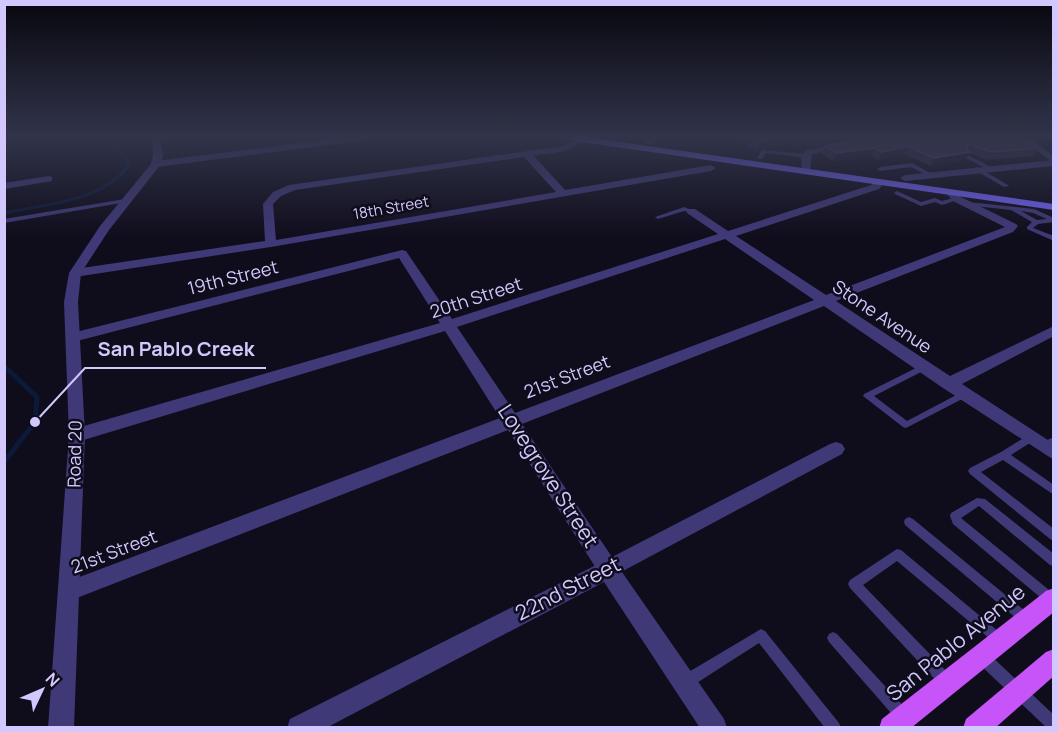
<svg xmlns="http://www.w3.org/2000/svg" width="1058" height="732" font-family="Manrope,sans-serif">
<style>
.lines{fill:none;stroke-linecap:round;stroke-linejoin:round}
.stream-far1{stroke:#0c1a39;stroke-width:3}
.stream{stroke:#0c1a39;stroke-width:5}
.service{fill:#3f3978;fill-rule:evenodd}
.minor{fill:#3f3978;fill-rule:evenodd}
.tertiary{fill:#3f3978;fill-rule:evenodd}
.secondary{fill:#7263f8;fill-rule:evenodd}
.primary{fill:#c654f8;fill-rule:evenodd}
.wall{fill:#2e2549}
.shaded-wall{fill:#1a142e}
.building{fill:#40375c;stroke:#574e75;stroke-width:1.5}
.labels{text-anchor:middle;stroke-width:5;stroke-linejoin:round;paint-order:stroke}
.far-street-label{font-size:15px;fill:#d2c8fd;stroke:#0f0c1b}
.street-label{font-size:18px;fill:#d2c8fd;stroke:#0f0c1b}
.near-street-label{font-size:21px;fill:#d2c8fd;stroke:#0f0c1b}
.leader{fill:none;stroke:#d2c8fd;stroke-width:2}
.callout-dot{fill:#d2c8fd;stroke:#0f0c1b;stroke-width:2}
.callout-label{font-size:20px;text-anchor:middle;font-weight:bold;fill:#d2c8fd;stroke:#0f0c1b;stroke-width:5;stroke-linejoin:round;paint-order:stroke}
</style>
<rect width="100%" height="100%" fill="#0f0c1b"/>
<g class="lines">
<path class="stream-far1" d="M4,213C46,204 102,202 129,165L124,155L110,144L15,142L7,140L6,137"/>
<polyline class="stream" points="4,366 37,397 35,422 4,462"/>
<g class="service">
<polygon points="762,150 806,154 809,156 806,158 766,153 762,159 758,159 757,158"/>
<polygon points="966,154 991,167 992,168 987,169 964,157 964,155"/>
<polygon points="912,163 932,174 927,175 911,167 880,171 877,169 880,167"/>
<polygon points="977,167 1008,185 1009,186 1004,187 975,170 974,169"/>
<polygon points="897,191 921,202 935,198 942,201 957,197 960,199 942,205 935,202 921,206 895,194 894,193"/>
<polygon points="125,199 127,200 127,202 4,223 4,219"/>
<path d="M968,202L1034,209L1054,218V222L1038,224L1033,228L1054,236V241L1027,229V227L1032,222L1011,210L966,205L965,204ZM1021,211L1033,213L1047,219L1037,220Z"/>
<polygon points="684,207 694,211 691,213 684,211 658,219 655,217"/>
<polygon points="924,364 928,367 927,369 874,396 907,421 962,392 968,392 969,394 968,396 906,428 903,427 863,396 864,394"/>
<polygon points="1030,434 1033,435 1035,438 1033,441 1011,455 1054,485 1054,495 1003,460 981,472 1054,529 1054,541 1050,539 970,474 968,471 970,468 1001,452"/>
<polygon points="1054,437 1054,445 1043,450 1040,449 1038,446 1040,443"/>
<polygon points="977,498 985,499 1054,554 1054,566 1050,565 979,506 961,518 1054,594 1054,604 1051,605 1047,603 953,524 950,516 951,513"/>
<polygon points="909,517 913,519 1030,615 1032,619 1030,623 1026,625 1022,623 905,525 904,522 905,519"/>
<polygon points="897,549 901,550 1004,636 1006,640 1004,644 1000,646 996,644 897,561 863,585 952,677 954,682 952,687 947,689 942,687 850,588 848,584 850,580"/>
<polygon points="761,629 765,631 839,723 841,728 825,728 759,643 692,686 687,688 682,686 680,681 682,676"/>
<polygon points="833,632 837,634 908,711 910,716 908,721 903,723 898,721 829,642 827,638 829,634"/>
<polygon points="983,652 988,653 1054,715 1054,728 1047,728 978,663 977,658 978,653"/>
</g>
<g class="minor">
<polygon points="348,137 371,137 367,140 156,167 151,164 156,161"/>
<path d="M576,137H584C573,154 551,153 533,155L565,190L711,165L716,168L711,171L271,247L75,277L69,273L75,269L265,241L263,204L273,192L289,185L563,146L573,141ZM524,157L556,192L276,240L273,204L281,196L295,190Z"/>
<polygon points="650,137 659,137 652,144 646,144 645,142"/>
<polygon points="842,143 846,146 845,148 812,154 810,171 802,173 801,156 806,150"/>
<polygon points="1054,160 1054,166 905,181 900,178 905,175"/>
<polygon points="49,176 52,177 52,181 4,189 4,183"/>
<path d="M880,179L885,182L879,189L736,236L826,295L1005,227L953,201L945,192L946,190H954L961,197L1016,224L1018,226L1013,232L836,301L950,376L1054,326V336L962,384L1054,444V460L943,388L824,306L522,424L612,557L830,444L836,442L842,444L845,449L842,454L608,579L601,576L508,430L69,601L61,598L58,591L61,584L500,418L445,331L77,442L71,440L69,435L71,430L77,428L440,323L399,258L73,342L66,337L68,334L402,250L406,251L452,319L718,234L687,213V209H695L728,231L871,185ZM725,239L814,300L515,413L457,327Z"/>
</g>
<g class="tertiary">
<polygon points="152,137 160,137 163,155 161,164 109,230 81,273 78,302 85,435 74,728 48,728 69,435 64,302 69,273 100,226 151,164 153,155"/>
<polygon points="1020,137 1029,137 1054,156 1054,164"/>
<polygon points="608,559 615,562 724,719 727,728 700,728 604,582 326,728 287,728 290,719"/>
</g>
<polygon class="secondary" points="564,137 585,137 1054,204 1054,210 568,140"/>
<g class="primary">
<polygon points="1054,588 1054,612 911,728 879,728 882,719 1046,591"/>
<polygon points="1054,649 1054,676 995,728 963,728 966,719 1046,652"/>
</g>
</g>
<g class="wall">
<polygon points="732,137 869,137 809,147 803,144 794,147 785,144 757,150"/>
<polygon points="874,137 1039,148 1034,156 987,160 969,153 965,160 930,166 904,154 878,160 871,156 833,161 822,154 825,146"/>
</g>
<g class="shaded-wall">
<polygon points="785,137 788,137 785,144 757,150 760,142"/>
<polygon points="803,137 805,137 803,144 794,147 796,139"/>
<polygon points="825,137 869,137 809,147 812,139"/>
<polygon points="969,144 965,153 970,152 965,160 930,166 934,158"/>
<polygon points="908,146 904,154 878,160 882,152"/>
<polygon points="874,148 871,156 833,161 836,153"/>
</g>
<g class="building">
<polygon points="749,137 785,137 760,142"/>
<polygon points="789,137 803,137 796,139"/>
<polygon points="807,137 825,137 812,139"/>
<polygon points="874,137 1016,137 1039,148 992,152 969,144 966,149 970,152 934,158 908,146 882,152 874,148 836,153 825,146"/>
</g>
<linearGradient id="sky" x2="0" y2="1"><stop stop-color="#08070f"/><stop offset="0.57" stop-color="#31344a"/><stop offset="1" stop-color="#31344a" stop-opacity="0"/></linearGradient>
<rect width="1058" height="239" fill="url(#sky)"/>
<g class="labels">
<g class="far-street-label">
<text transform="translate(391 208) rotate(-10)" y="5">18th Street</text>
</g>
<g class="street-label">
<text transform="translate(233 278) rotate(-14)" y="6">19th Street</text>
<text transform="translate(476 298) rotate(-18)" y="6">20th Street</text>
<text transform="translate(882 317) rotate(34)" y="6">Stone Avenue</text>
<text transform="translate(567 377) rotate(-21)" y="6">21st Street</text>
<text transform="translate(75 454) rotate(-89)" y="6">Road 20</text>
<text transform="translate(114 552) rotate(-21)" y="6">21st Street</text>
</g>
<g class="near-street-label">
<text transform="translate(548 476) rotate(57)" y="7">Lovegrove Street</text>
<text transform="translate(568 589) rotate(-27)" y="7">22nd Street</text>
<text transform="translate(956 643) rotate(-39)" y="7">San Pablo Avenue</text>
</g>
</g>
<path class="leader" d="M35 422L85 368H266"/>
<circle class="callout-dot" cx="35" cy="422" r="6"/>
<g class="callout-label">
<text x="176" y="356">San Pablo Creek</text>
</g>
<rect width="1058" height="732" fill="none" stroke="#d2c8fd" stroke-width="12"/>
<g transform="translate(42 690) rotate(46)" stroke="#0f0c1b" stroke-width="4.5" paint-order="stroke">
<path d="M0-4.5L10 22L0 15L-10 22Z" fill="#d2c8fd"/>
<text y="-9" font-size="16" font-weight="bold" text-anchor="middle" fill="#d2c8fd">N</text>
</g>
</svg>
